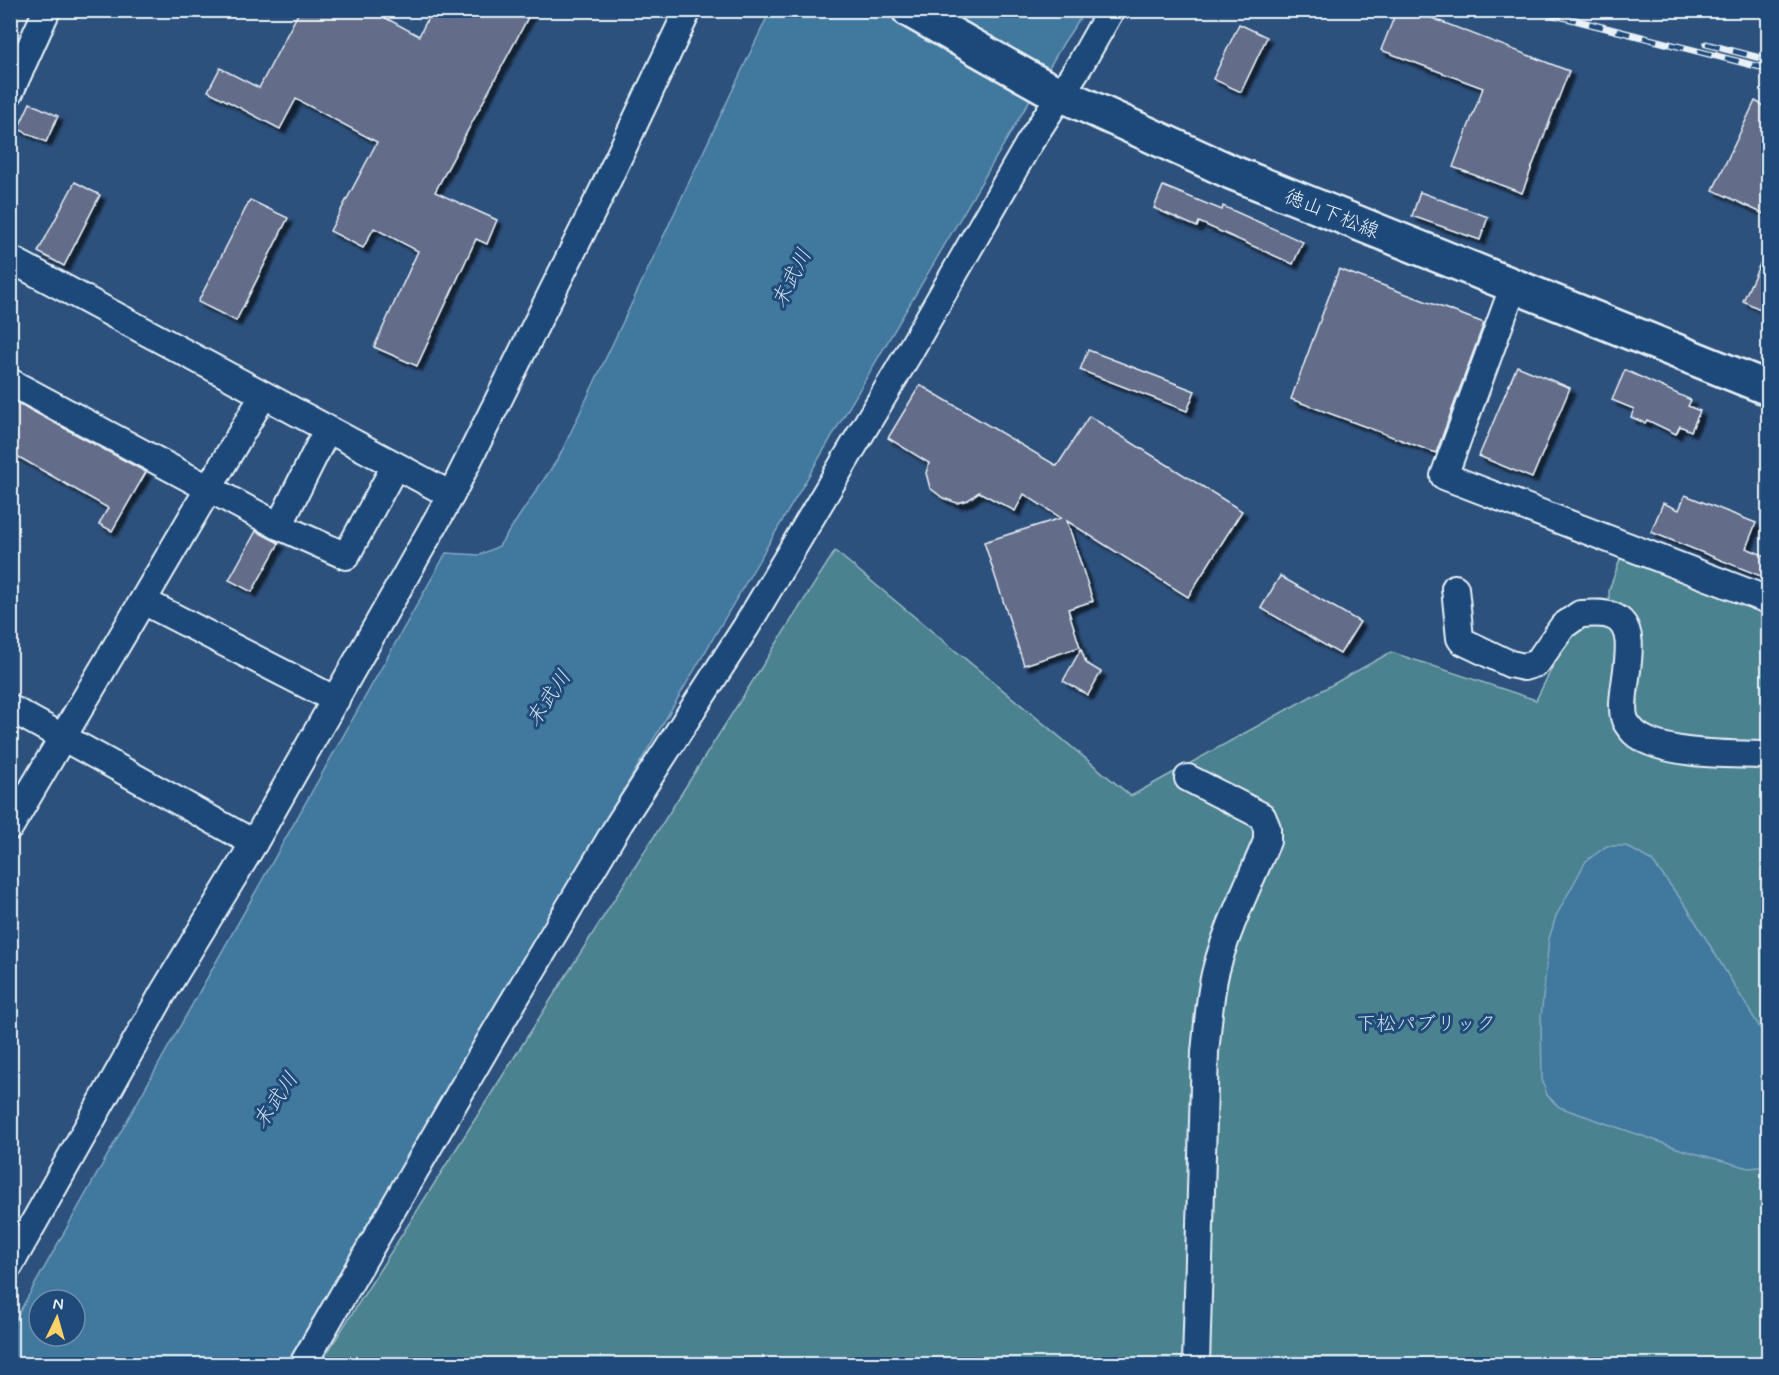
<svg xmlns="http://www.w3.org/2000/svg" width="1779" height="1375" font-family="Mynerve,'Klee One',sans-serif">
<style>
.green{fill:#4c8290;stroke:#9abac4;stroke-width:1.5}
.water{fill:#41789e;stroke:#84a8c2;stroke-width:1.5;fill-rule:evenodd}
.building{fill:#646c89;stroke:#e8f1f8;stroke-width:1.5;filter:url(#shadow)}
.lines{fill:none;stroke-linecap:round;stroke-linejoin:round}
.minor-casing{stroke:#e8f1f8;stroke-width:30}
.major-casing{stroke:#e8f1f8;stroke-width:38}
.minor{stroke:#1f4a7a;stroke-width:26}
.major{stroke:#1f4a7a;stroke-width:33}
.rail-casing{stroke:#e8f1f8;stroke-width:7}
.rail{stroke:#1f4a7a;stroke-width:4.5;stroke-dasharray:14;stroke-linecap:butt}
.labels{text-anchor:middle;stroke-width:6;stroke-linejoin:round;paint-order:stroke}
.street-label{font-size:20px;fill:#e8f1f8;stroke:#1f4a7a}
.park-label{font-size:20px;fill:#d1e0e8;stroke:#1f4a7a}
.water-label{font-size:21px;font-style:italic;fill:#cfdfea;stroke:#1f4a7a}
</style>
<defs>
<filter id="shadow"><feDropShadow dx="5" dy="5" stdDeviation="1.5" flood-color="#0009"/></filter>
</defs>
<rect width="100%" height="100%" fill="#2d517d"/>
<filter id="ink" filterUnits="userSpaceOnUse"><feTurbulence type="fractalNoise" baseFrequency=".0167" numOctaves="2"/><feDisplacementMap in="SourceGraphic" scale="12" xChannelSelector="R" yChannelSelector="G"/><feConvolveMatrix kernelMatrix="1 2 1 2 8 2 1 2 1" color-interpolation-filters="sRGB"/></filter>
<g filter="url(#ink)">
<polygon class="green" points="835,551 1131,796 1391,652 1536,700 1574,624 1610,617 1609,590 1623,551 1768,609 1768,1364 320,1364"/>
<g class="water">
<path d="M770,11H1085L1064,42L286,1364H11V1327L446,553L480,555L499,546L559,457ZM39,1300H75V1336H39Z"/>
<polygon points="1607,846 1626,846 1652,861 1686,906 1768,1041 1768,1166 1749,1168 1683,1150 1559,1107 1547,1095 1542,1079 1541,1018 1549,939 1556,916 1586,861"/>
</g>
<g class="building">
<polygon points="300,10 371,10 419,36 432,10 532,10 435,192 497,220 487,244 476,239 417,366 374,347 418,251 374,228 363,248 330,231 377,142 296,99 280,129 208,91 220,68 259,88"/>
<polygon points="1397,10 1411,10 1569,71 1522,193 1453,167 1483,88 1381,50"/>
<polygon points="1239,24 1267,37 1241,92 1213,79"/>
<polygon points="1755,101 1768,108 1768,216 1713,190"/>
<polygon points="30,103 58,116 46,142 18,129"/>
<polygon points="75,182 100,195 64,266 38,252"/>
<polygon points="1163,186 1222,210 1223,206 1303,242 1293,264 1199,222 1197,227 1154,208"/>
<polygon points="1420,192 1488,217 1480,240 1412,216"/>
<polygon points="250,200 288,218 236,321 198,302"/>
<polygon points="1768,246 1768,313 1743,301"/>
<polygon points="1339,269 1484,323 1436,453 1291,399"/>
<polygon points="1088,350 1195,391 1187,411 1080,370"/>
<polygon points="1517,366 1570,388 1532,478 1479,456"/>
<polygon points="1625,370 1691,400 1688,406 1700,411 1691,431 1680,426 1676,434 1647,420 1645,423 1631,417 1634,409 1612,400"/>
<polygon points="920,385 1057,466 1089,416 1242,511 1188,597 1067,521 1093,601 1068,609 1080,647 1024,665 984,542 1061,518 1024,494 1015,511 979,492 968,500 957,503 943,498 930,488 926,473 929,463 888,438"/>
<polygon points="10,399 146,472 112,531 99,524 108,508 10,452"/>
<polygon points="1685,495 1756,523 1746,548 1768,557 1768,579 1651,532 1663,503 1679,510"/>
<polygon points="256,531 279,543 252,592 229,580"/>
<polygon points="1280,576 1360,622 1340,654 1261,608"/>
<polygon points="1081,649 1086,663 1101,672 1088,695 1063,681"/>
</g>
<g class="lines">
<g class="minor-casing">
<g id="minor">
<polyline points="10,92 47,10"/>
<polyline points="10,259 451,495"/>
<polyline points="1514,285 1444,476 1768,600"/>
<polyline points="10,382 279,526 346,556 395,466"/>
<polyline points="279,526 327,430"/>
<path d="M1455,588L1460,638L1462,641L1510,664L1524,667L1537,663L1563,626L1580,614C1589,614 1603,612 1612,616C1647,629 1615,695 1625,720C1627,725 1633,732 1637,735C1666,756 1733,754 1768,755"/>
<polyline points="143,601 336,700"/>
<polyline points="10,708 254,843"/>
<path d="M1188,778L1262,816L1267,828V841C1250,882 1225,932 1215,974C1209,1000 1208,1027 1205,1052L1196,1364"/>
<polyline points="10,827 263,396"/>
<polyline points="10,1265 163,993 254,843 451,495 604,188 688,10"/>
<polyline points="303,1364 491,1039 619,824 746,627 907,356 1028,145 1081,63 1111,10"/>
</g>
</g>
<g class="major-casing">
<polyline id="major" points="909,10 1043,86 1231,172 1768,388"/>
</g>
<use href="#minor" class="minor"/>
<use href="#major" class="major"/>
<g class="rail-casing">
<g id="rail">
<polyline points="1535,10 1768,69"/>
<polyline points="1706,44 1768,60"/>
</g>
</g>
<use href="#rail" class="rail"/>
</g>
</g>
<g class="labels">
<g class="street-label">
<text transform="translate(1332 213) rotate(22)" y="7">徳山下松線</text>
</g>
<g class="park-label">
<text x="1426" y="1030">下松パブリック</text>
</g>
<g class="water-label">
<text transform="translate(791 278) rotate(-63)" y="7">末武川</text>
<text transform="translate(548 698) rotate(-56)" y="7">末武川</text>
<text transform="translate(275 1100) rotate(-56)" y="7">末武川</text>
</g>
</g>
<rect width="1779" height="1375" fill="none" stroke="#1f4a7a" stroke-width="36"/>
<rect x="18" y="18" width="1743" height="1339" fill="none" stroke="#e8f1f8" stroke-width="2" filter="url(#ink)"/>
<g transform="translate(57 1318) rotate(5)"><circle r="28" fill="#1f4a7a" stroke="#6f8dac" stroke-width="1.5"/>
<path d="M0-4.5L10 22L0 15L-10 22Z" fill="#ffd166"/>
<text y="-9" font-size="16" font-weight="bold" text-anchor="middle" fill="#e8f1f8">N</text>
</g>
</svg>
